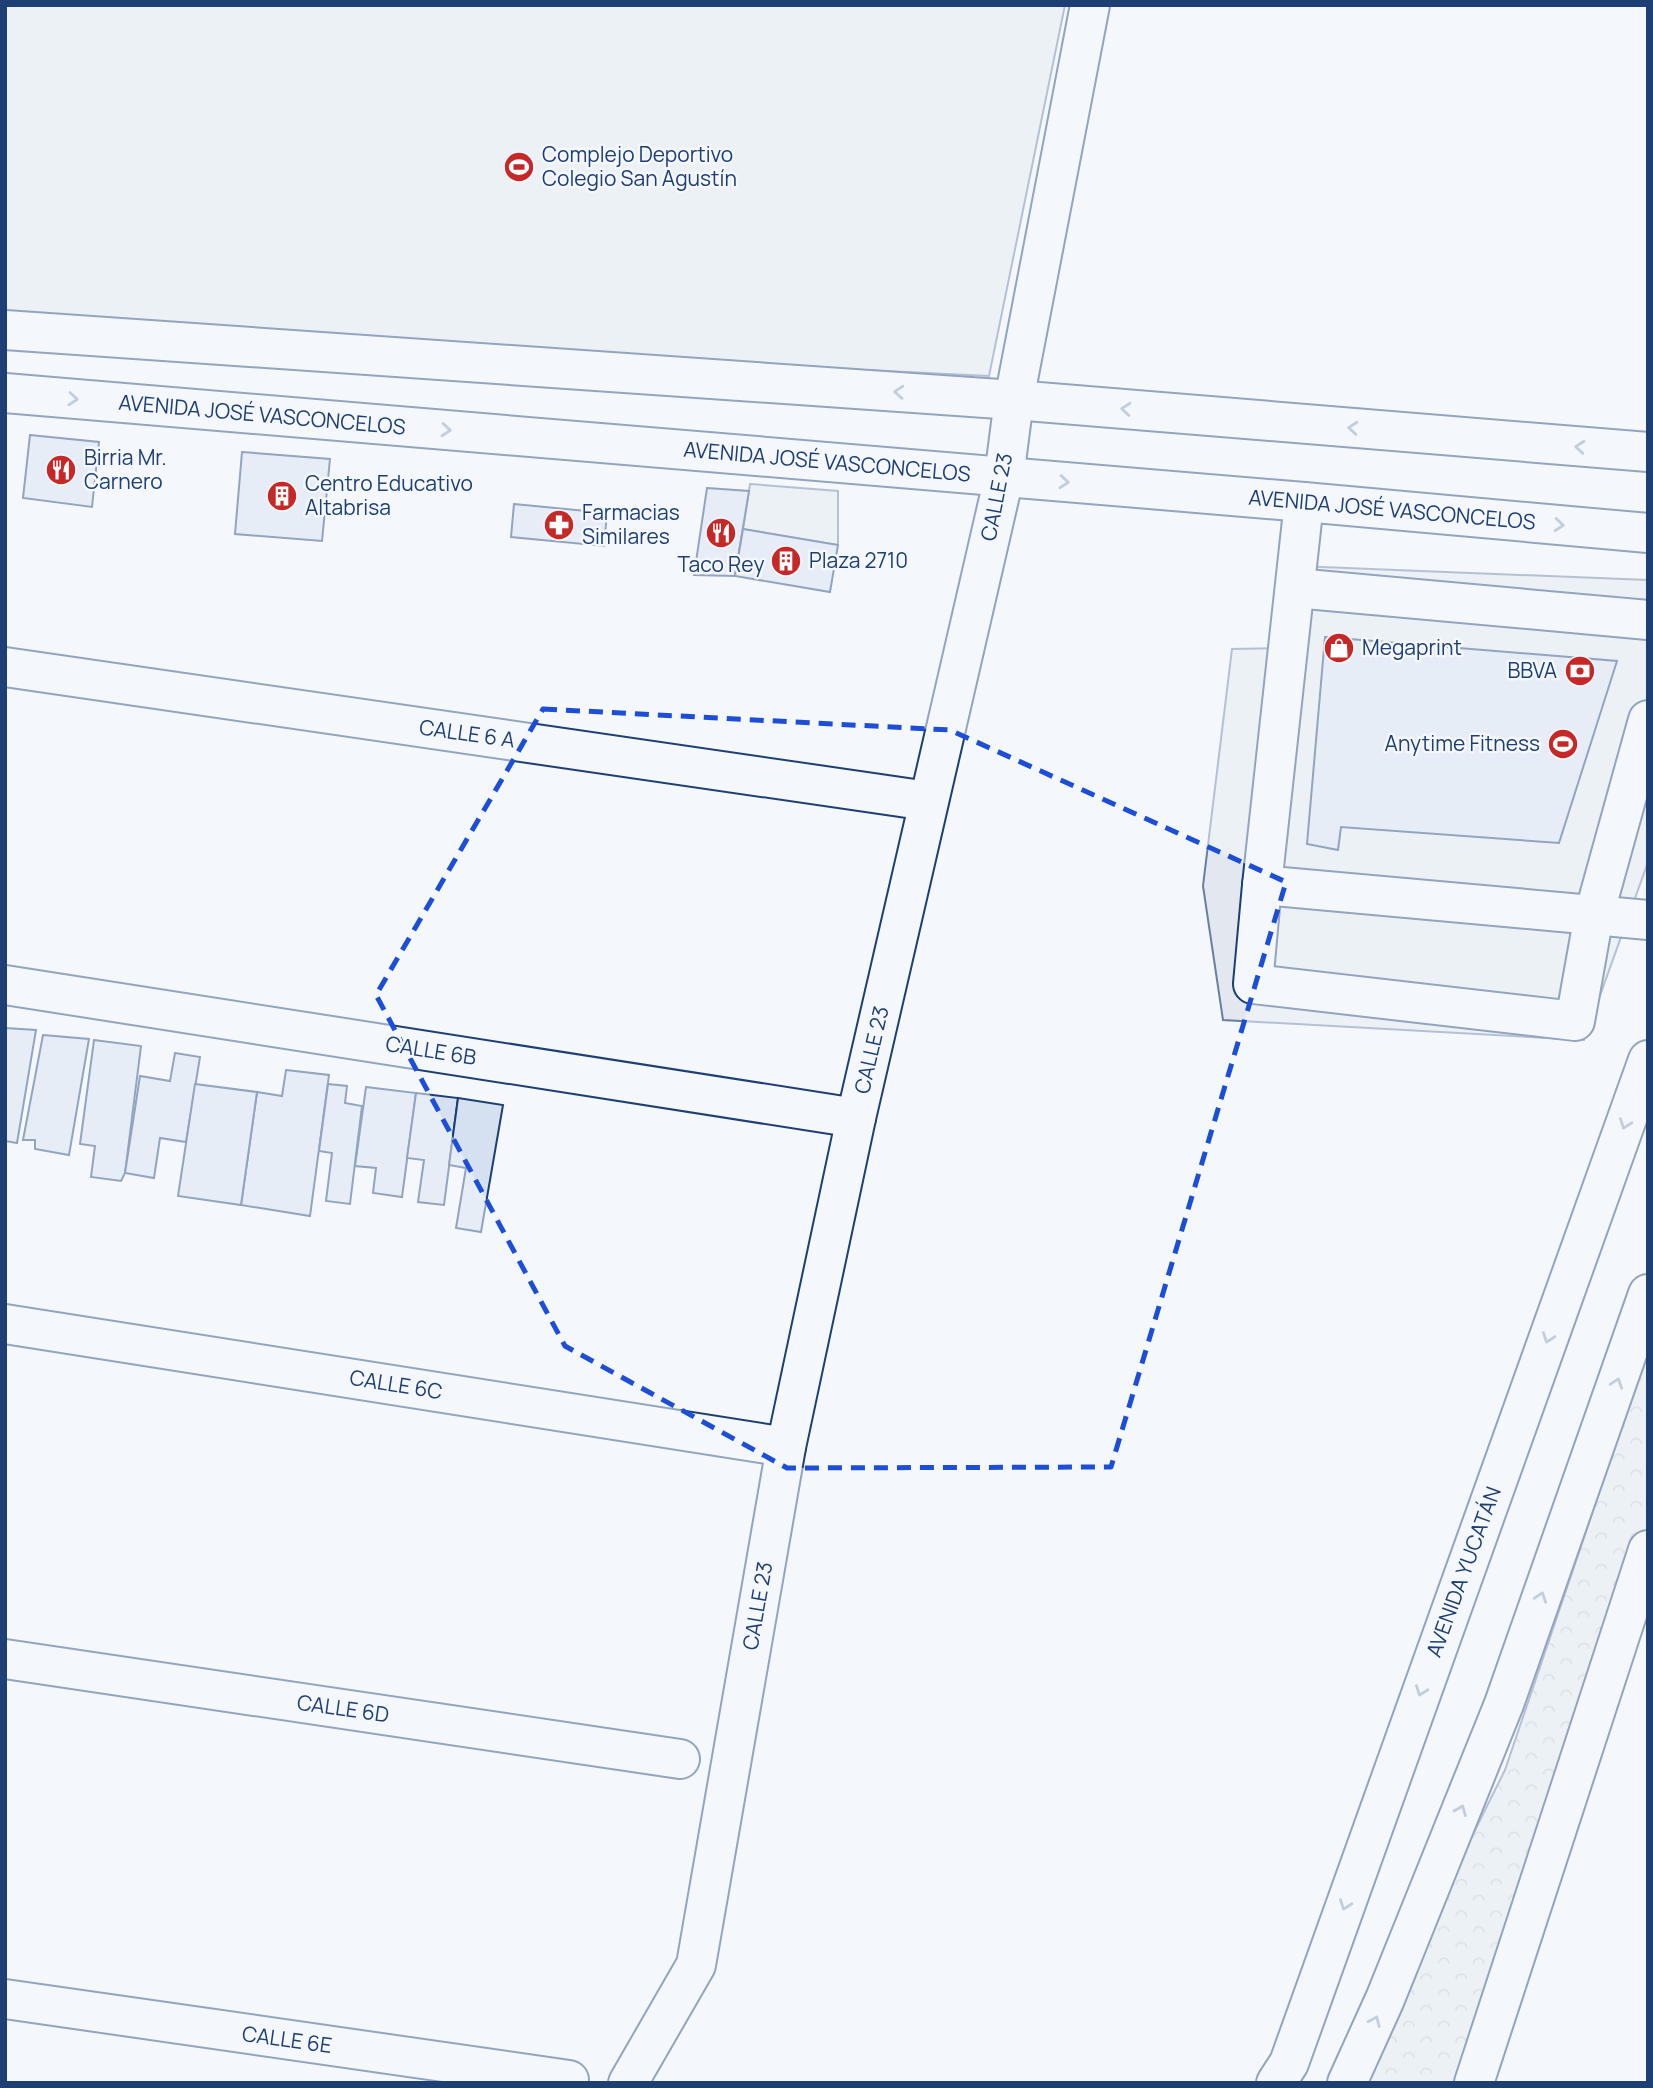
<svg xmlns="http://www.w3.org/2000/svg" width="1653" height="2088" font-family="Manrope,sans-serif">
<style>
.park{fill:url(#park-crowns);stroke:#687fa3;stroke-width:2}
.garden{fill:#e3e9f0;stroke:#687fa3;stroke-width:2}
.parking{fill:#e3e8f0;stroke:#687fa3;stroke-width:2}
.building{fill:#d5e0f0;stroke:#1d3f73;stroke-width:2}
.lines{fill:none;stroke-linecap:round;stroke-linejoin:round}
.minor-casing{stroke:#1d3f73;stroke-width:42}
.major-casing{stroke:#1d3f73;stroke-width:42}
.minor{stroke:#f4f7fb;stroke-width:38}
.major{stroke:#f4f7fb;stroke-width:38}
.oneway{stroke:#889bb7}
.marked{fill:none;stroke:#1d4ed8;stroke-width:5;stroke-dasharray:14 9;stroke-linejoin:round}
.labels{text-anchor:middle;stroke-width:5;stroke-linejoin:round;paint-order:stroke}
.poi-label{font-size:21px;fill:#1d3f73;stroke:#f4f7fb;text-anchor:start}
.street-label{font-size:21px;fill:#1d3f73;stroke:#f4f7fb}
</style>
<defs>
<pattern id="park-crowns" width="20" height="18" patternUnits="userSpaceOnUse" patternTransform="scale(1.75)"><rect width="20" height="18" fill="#e3e9f0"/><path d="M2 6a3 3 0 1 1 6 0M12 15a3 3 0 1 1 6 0" fill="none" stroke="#c2c9d1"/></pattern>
</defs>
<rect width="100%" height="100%" fill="#f4f7fb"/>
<polygon class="park" points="1648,1349 1648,1571 1475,2083 1349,2083 1505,1770"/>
<polygon class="garden" points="5,5 1065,5 989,376 5,328"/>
<g class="parking">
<polygon points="750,484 838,491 838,545 743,529"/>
<polygon points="1297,566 1648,580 1648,862 1584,1040 1223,1020 1203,886 1232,649 1288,648"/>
</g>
<g class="building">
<polygon points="30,435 99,442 92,507 23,498"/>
<polygon points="242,452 330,459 322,541 235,534"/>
<polygon points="707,488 749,491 735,576 694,575"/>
<polygon points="514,504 607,513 604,546 511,537"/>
<polygon points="743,529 838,545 830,592 735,576"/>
<polygon points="1325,637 1617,661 1559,843 1341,827 1338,850 1307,844"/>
<polygon points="5,1028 36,1030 17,1143 5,1141"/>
<polygon points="43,1035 89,1039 69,1155 35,1149 35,1140 23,1140"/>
<polygon points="94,1040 141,1046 125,1173 121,1181 91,1177 95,1146 80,1144"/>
<polygon points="175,1053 200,1057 186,1142 160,1138 154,1178 125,1173 140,1076 170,1081"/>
<polygon points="286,1070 329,1075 310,1216 241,1205 257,1092 282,1096"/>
<polygon points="195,1084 257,1092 241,1205 178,1196"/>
<polygon points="328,1084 347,1086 345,1103 362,1106 350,1204 326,1201 332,1153 319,1151"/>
<polygon points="366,1087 416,1093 402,1197 373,1193 376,1168 355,1166"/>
<polygon points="416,1093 458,1098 444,1205 418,1202 424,1160 407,1158"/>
<polygon points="458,1098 503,1105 481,1232 456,1228 466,1168 449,1165"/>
</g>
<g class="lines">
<g class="minor-casing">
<g id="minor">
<polyline points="1304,502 1262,885 1253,984 1575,1021 1594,915 1648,720"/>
<polyline points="1295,588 1648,620"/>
<polyline points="5,667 928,801"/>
<polyline points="1262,885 1648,920"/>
<polyline points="5,985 856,1118"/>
<polyline points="5,1324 786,1447"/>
<polyline points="5,1659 680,1759"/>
<polyline points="5,1999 569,2080"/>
<polyline points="628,2083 696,1965 786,1447 856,1118 1004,477 1014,400 1090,5"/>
<polyline points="1474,2083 1648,1550"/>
</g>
</g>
<g class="major-casing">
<g id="major">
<polyline points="5,330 1014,400 1648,452"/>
<polyline points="5,393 1304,502 1648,533"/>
<polyline points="1276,2083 1289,2063 1648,1060"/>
<polyline points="1347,2083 1385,1999 1504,1704 1648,1294"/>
</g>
</g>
<use href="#minor" class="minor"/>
<use href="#major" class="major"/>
</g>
<defs><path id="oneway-chevron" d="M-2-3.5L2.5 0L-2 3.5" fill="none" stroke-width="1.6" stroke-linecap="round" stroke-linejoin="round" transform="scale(1.75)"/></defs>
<g class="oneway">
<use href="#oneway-chevron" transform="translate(899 392) rotate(-176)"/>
<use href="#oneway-chevron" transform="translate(73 399) rotate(5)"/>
<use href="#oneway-chevron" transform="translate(1126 409) rotate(-175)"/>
<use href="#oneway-chevron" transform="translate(1353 428) rotate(-175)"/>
<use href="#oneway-chevron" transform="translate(446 430) rotate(5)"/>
<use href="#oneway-chevron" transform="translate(1580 447) rotate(-175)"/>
<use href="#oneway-chevron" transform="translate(1064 482) rotate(5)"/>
<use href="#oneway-chevron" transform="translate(1559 525) rotate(5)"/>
<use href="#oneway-chevron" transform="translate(1625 1124) rotate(110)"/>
<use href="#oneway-chevron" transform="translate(1548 1338) rotate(110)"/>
<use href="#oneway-chevron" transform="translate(1617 1383) rotate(-71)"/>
<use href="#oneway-chevron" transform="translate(1541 1597) rotate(-71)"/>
<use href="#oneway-chevron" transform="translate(1421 1691) rotate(110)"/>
<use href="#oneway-chevron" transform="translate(1461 1810) rotate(-68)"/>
<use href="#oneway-chevron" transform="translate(1345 1905) rotate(110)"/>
<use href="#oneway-chevron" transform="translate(1375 2021) rotate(-66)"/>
</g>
<path d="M0 0H1653V2088H0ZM543,709L950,730L1286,882L1111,1467L787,1468L565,1346L376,995Z" fill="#f4f7fb" fill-opacity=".55" fill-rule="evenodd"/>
<path class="marked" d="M543,709L950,730L1286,882L1111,1467L787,1468L565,1346L376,995Z"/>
<defs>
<g id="stadium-disc" transform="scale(1.575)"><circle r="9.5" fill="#c62828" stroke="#f4f7fb"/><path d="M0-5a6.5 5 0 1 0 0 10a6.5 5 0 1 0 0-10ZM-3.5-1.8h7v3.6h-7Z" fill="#fff"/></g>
<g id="restaurant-disc" transform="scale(1.575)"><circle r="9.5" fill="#c62828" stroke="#f4f7fb"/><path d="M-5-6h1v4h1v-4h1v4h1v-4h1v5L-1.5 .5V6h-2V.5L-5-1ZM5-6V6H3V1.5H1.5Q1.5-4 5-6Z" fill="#fff"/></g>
<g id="building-disc" transform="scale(1.575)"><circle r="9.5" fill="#c62828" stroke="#f4f7fb"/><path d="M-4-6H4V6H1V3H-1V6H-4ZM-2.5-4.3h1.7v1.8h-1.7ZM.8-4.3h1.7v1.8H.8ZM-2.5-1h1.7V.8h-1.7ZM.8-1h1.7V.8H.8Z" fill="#fff"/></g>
<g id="pharmacy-disc" transform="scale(1.575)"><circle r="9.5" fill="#c62828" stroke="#f4f7fb"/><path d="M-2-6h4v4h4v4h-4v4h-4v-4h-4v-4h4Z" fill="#fff"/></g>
<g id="shop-disc" transform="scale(1.575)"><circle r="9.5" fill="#c62828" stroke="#f4f7fb"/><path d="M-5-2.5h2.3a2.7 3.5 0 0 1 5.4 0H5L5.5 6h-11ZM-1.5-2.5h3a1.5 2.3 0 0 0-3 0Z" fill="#fff"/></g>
<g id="bank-disc" transform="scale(1.575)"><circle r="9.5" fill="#c62828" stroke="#f4f7fb"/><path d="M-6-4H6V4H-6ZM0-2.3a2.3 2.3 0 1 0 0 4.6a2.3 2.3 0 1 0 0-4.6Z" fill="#fff"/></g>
</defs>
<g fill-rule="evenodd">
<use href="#stadium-disc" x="519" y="167"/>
<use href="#restaurant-disc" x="61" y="470"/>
<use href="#building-disc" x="282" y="496"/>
<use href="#pharmacy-disc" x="559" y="525"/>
<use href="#restaurant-disc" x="721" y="533"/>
<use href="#building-disc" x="786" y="561"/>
<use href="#shop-disc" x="1339" y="648"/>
<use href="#bank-disc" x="1580" y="671"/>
<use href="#stadium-disc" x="1563" y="744"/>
</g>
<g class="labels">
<g class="poi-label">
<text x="542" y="162">Complejo Deportivo<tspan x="542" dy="24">Colegio San Agustín</tspan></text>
<text x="84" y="465">Birria Mr.<tspan x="84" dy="24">Carnero</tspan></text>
<text x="305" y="491">Centro Educativo<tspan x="305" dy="24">Altabrisa</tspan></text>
<text x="582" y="520">Farmacias<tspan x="582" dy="24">Similares</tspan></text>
<text x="809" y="568">Plaza 2710</text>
<text x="721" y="572" text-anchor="middle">Taco Rey</text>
<text x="1362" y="655">Megaprint</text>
<text x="1557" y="678" text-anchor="end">BBVA</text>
<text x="1540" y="751" text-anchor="end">Anytime Fitness</text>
</g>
<g class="street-label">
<text transform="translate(262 415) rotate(5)" y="7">AVENIDA JOSÉ VASCONCELOS</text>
<text transform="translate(827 462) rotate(5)" y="7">AVENIDA JOSÉ VASCONCELOS</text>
<text transform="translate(997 497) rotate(-79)" y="7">CALLE 23</text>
<text transform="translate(1392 510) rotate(5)" y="7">AVENIDA JOSÉ VASCONCELOS</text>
<text transform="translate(467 734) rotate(8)" y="7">CALLE 6 A</text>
<text transform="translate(872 1050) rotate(-77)" y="7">CALLE 23</text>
<text transform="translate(431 1051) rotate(9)" y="7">CALLE 6B</text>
<text transform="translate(396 1385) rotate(9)" y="7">CALLE 6C</text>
<text transform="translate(1464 1572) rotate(-70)" y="7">AVENIDA YUCATÁN</text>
<text transform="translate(758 1606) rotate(-80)" y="7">CALLE 23</text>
<text transform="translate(343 1709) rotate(8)" y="7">CALLE 6D</text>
<text transform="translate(287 2040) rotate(8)" y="7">CALLE 6E</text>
</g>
</g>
<rect width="1653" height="2088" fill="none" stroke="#1d3f73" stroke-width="14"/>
</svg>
